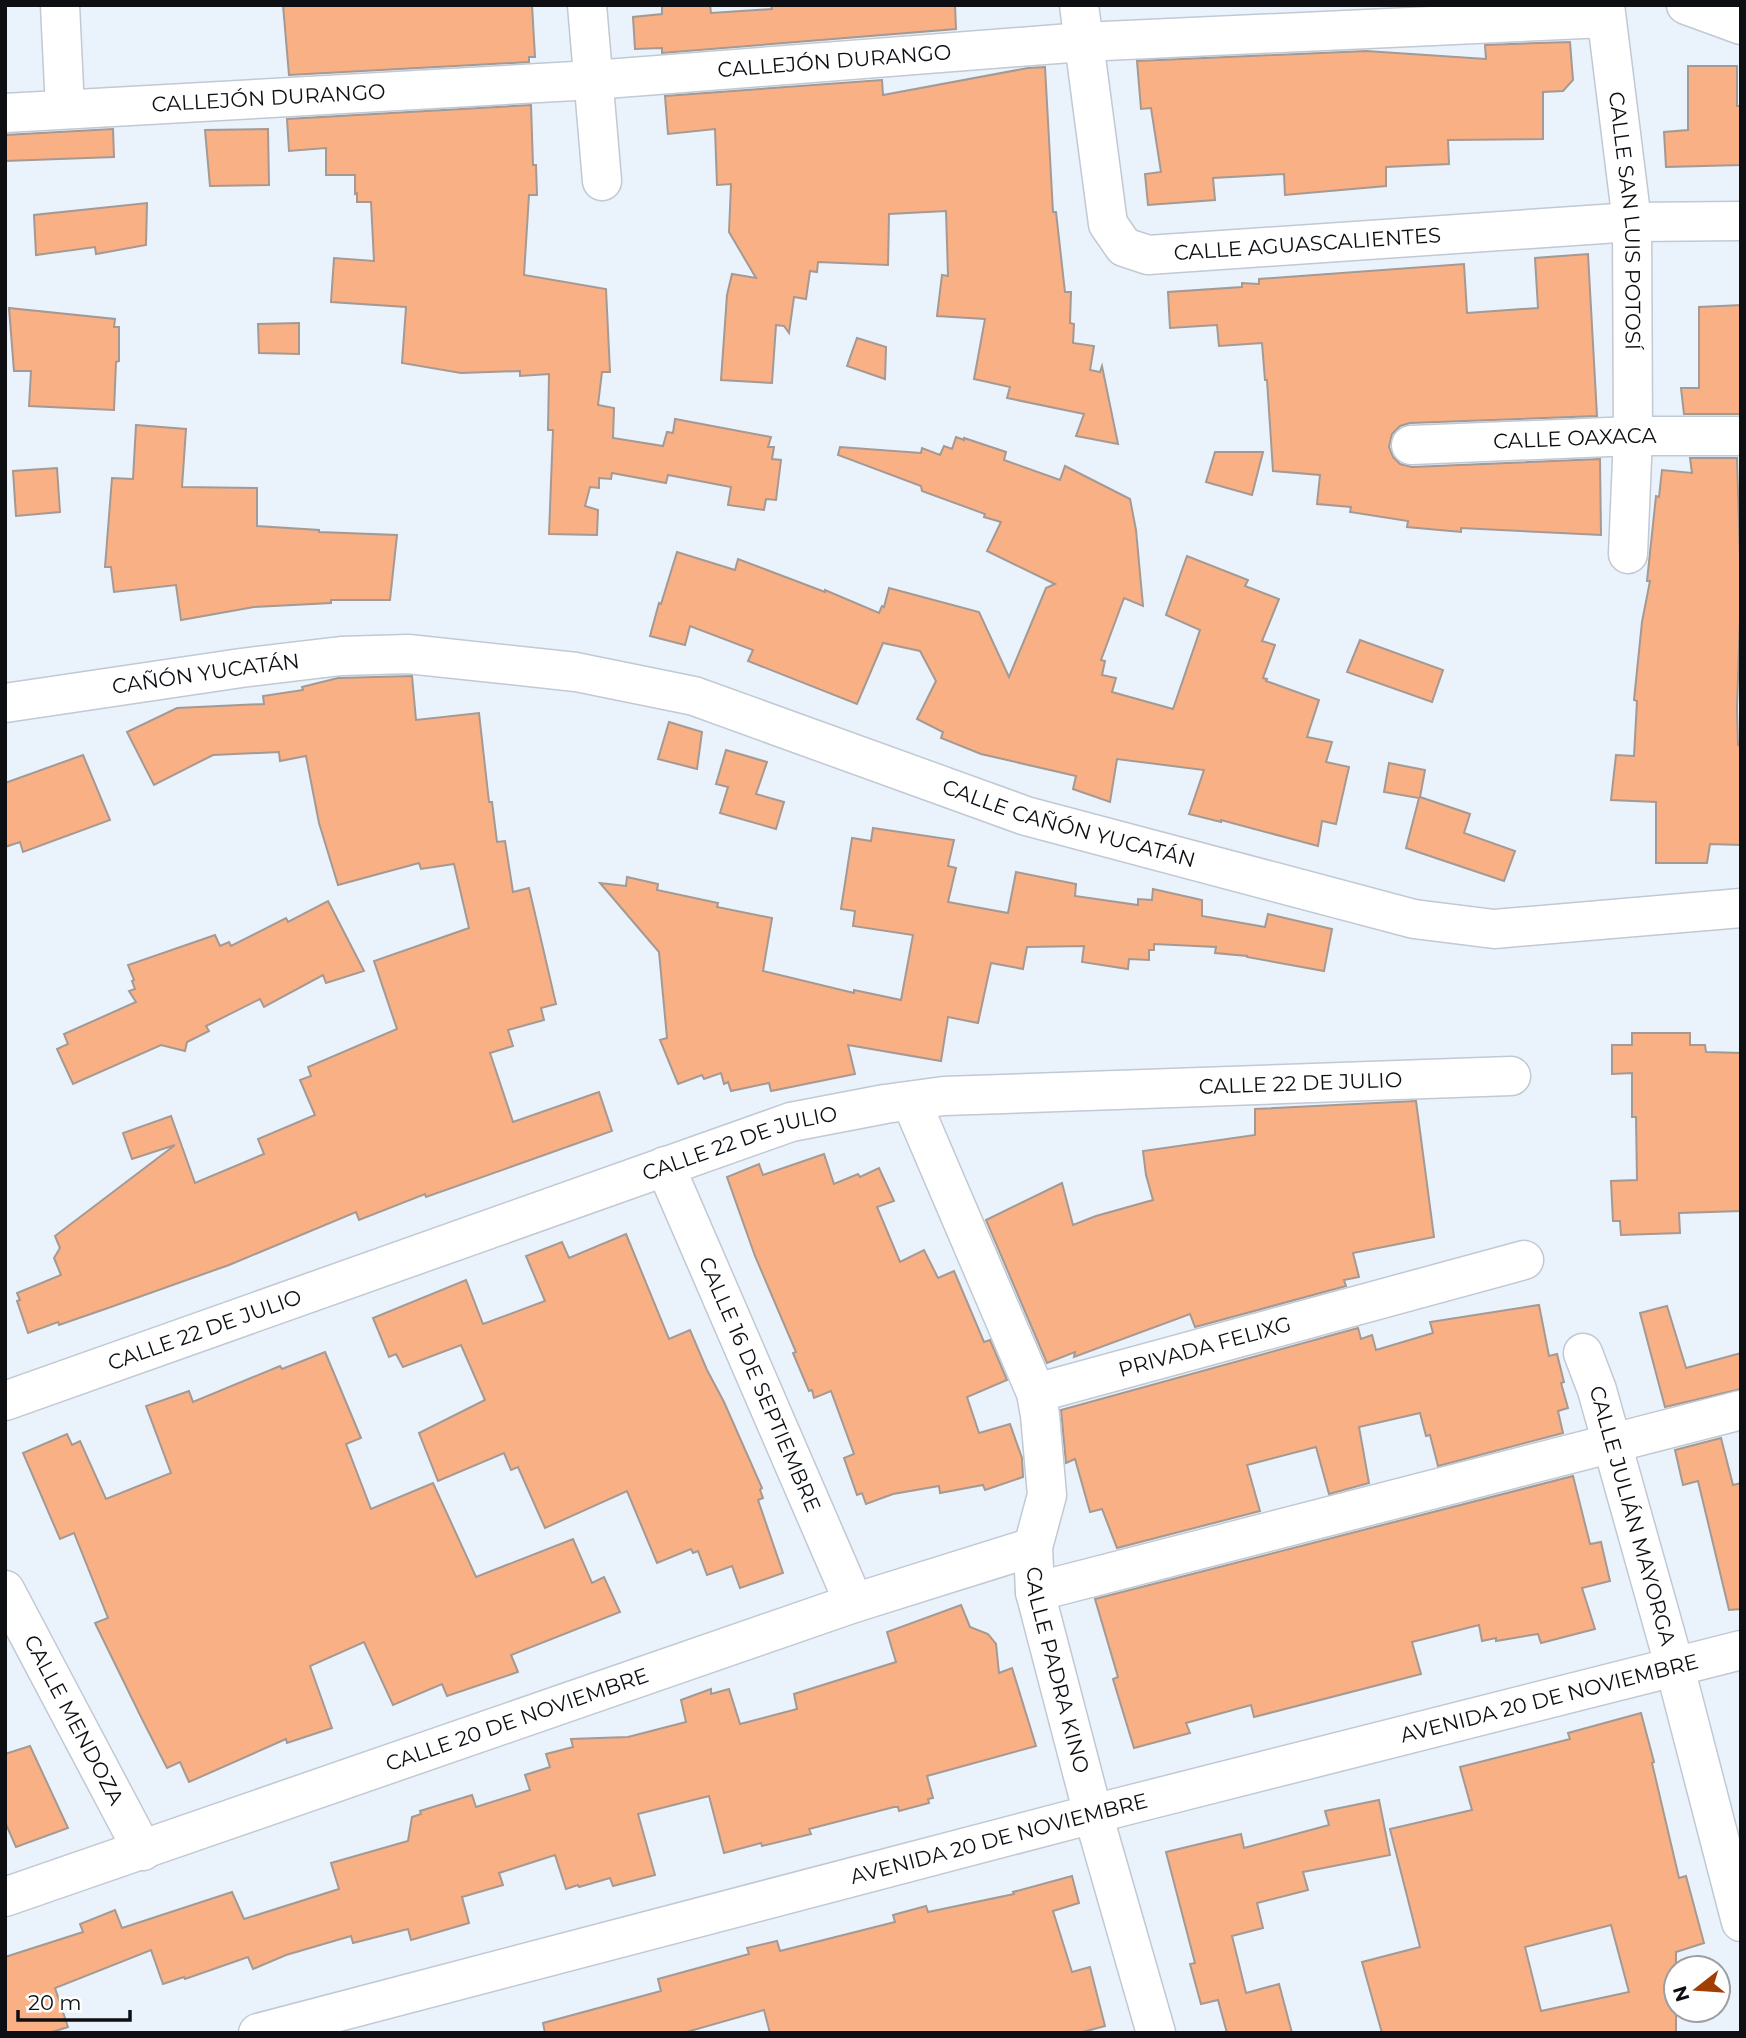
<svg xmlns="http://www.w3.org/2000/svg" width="1746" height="2038" font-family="Montserrat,sans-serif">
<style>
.building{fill:#fab085;stroke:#a49993;stroke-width:2;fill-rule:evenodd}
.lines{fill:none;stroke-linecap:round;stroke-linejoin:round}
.minor-casing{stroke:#c1c9d3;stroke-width:41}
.minor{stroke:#fff;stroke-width:38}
.labels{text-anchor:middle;stroke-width:6;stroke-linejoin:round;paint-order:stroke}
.street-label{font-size:21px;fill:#0d0f13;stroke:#fff}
</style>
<rect width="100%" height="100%" fill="#eaf2fc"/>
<g class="building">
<polygon points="283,5 532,5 535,57 529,57 529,62 289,75"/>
<polygon points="662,5 710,5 711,13 772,9 771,5 955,5 956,29 662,53 662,48 635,49 633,17 662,14"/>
<polygon points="1570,42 1573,80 1563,91 1543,92 1543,139 1448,140 1449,164 1386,167 1386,186 1285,195 1284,174 1213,178 1215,200 1148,205 1145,174 1161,172 1151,108 1141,109 1137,61 1366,51 1486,59 1485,45"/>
<polygon points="1688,66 1737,66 1737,106 1741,106 1741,165 1666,167 1664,132 1688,130"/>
<polygon points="1045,67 1053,212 1056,212 1065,292 1071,292 1070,323 1074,324 1073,343 1094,346 1090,370 1100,372 1102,366 1118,444 1076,436 1084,414 1007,398 1010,387 974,379 985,319 937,316 942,275 948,276 946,211 889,214 888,265 818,262 817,272 810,271 806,299 794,297 789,333 784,326 776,325 772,383 721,380 727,295 732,274 756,278 729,232 731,184 717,185 715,129 668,134 665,96 882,80 883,95 1028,68"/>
<polygon points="531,105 533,165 536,165 537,195 529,195 524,275 606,289 610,372 602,372 598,405 614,408 613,438 663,446 667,432 673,433 675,419 771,437 768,447 774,447 772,459 781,460 776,500 766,499 764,510 728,505 731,487 668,475 666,483 612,473 611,479 599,478 599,488 590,487 585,506 598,510 597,535 549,534 553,430 548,430 549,374 520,376 520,371 461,373 402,363 406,307 331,302 334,258 374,261 371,202 357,202 357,193 355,194 355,175 326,175 326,148 289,151 287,119"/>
<polygon points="113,129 114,157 5,161 5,135"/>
<polygon points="268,129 269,185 210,186 205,130"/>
<polygon points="147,203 146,245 96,254 95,247 36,255 34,215"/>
<polygon points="1588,254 1597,416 1410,423 1400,426 1392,434 1389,447 1393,457 1400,464 1412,467 1600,459 1601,535 1461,528 1461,532 1407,527 1408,521 1350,512 1351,507 1317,504 1320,475 1273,471 1267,380 1265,380 1262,343 1219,346 1217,325 1170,328 1168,292 1242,287 1242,283 1259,284 1259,279 1464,264 1467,313 1538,308 1535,258"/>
<polygon points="1741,305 1741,414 1684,414 1681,388 1699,388 1699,307"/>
<polygon points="9,308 115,319 114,327 119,327 119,361 116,362 114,410 29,406 31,371 14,371"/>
<polygon points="299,323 299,354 259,353 258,324"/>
<polygon points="857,338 886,347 885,379 847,366"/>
<polygon points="136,425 186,429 182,487 257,488 257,526 319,530 319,532 397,535 390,600 331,600 331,603 254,607 181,620 176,585 114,592 111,567 105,567 112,478 133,479"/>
<polygon points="956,437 964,440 964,438 1006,452 1004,460 1060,480 1065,466 1130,499 1136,530 1143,606 1124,598 1101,660 1105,661 1102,675 1116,678 1112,692 1173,709 1200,630 1166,615 1187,556 1248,580 1245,586 1279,599 1262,641 1275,645 1263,678 1267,679 1266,681 1319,700 1307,737 1332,742 1326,762 1349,767 1336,824 1322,821 1318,846 1221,820 1221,822 1189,814 1204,770 1117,759 1110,802 1073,789 1076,776 981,754 941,738 943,732 917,719 936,681 920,651 883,643 857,704 748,661 753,650 690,626 685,645 650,636 659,603 661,604 677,552 735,570 738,559 825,592 825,590 879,613 882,606 884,607 889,588 979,612 1009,677 1046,588 1055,584 987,551 1001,522 984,517 985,514 922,491 921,486 838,455 840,447 921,453 922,448 940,455 944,446 952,449"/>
<polygon points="1215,452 1263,452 1252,495 1206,482"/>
<polygon points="1690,458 1737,458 1741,589 1737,708 1738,745 1741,745 1741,845 1710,844 1707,863 1656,863 1656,802 1611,800 1616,755 1634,756 1637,701 1634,700 1642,622 1650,581 1647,581 1656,496 1659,497 1662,470 1692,473"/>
<polygon points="57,468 60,512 16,516 13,471"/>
<polygon points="1360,640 1443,670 1432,702 1347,672"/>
<polygon points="412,676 416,720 479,713 489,802 492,802 497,842 505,841 513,892 529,888 556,1004 541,1008 544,1020 508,1030 513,1046 490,1053 513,1122 599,1092 612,1131 426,1197 425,1194 359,1220 356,1212 229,1265 108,1308 59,1325 58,1322 28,1333 17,1301 20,1300 17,1293 61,1275 54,1258 60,1248 55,1236 175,1145 132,1159 123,1133 171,1116 195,1183 264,1154 258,1139 315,1115 300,1080 311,1076 308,1067 397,1029 374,961 469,928 454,864 421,869 419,863 338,885 319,823 306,756 280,761 279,752 213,755 154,785 127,732 177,708 264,704 263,696 303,690 302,687 338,678"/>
<polygon points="669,722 702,732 697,769 658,759"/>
<polygon points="726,750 767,762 756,794 784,802 776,829 720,813 728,787 716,784"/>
<polygon points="83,755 110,820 23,852 20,842 5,847 5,783"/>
<polygon points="1389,763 1425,770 1420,797 1470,814 1464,833 1515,851 1504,881 1406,848 1419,798 1384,792"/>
<polygon points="873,828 954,840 948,866 956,868 948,902 1008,913 1016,872 1076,884 1075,896 1138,905 1138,899 1152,900 1153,889 1202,900 1202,916 1265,927 1268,914 1332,929 1324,971 1247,957 1247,956 1215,953 1216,947 1154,944 1154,950 1149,950 1149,960 1129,959 1128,969 1082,962 1084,946 1027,947 1023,969 991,963 978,1023 948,1017 941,1061 848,1045 855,1074 771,1091 769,1083 731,1091 728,1082 724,1084 721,1073 704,1079 702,1075 678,1084 660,1040 667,1038 659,952 600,883 626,886 627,877 658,884 657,890 718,903 717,907 772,918 763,971 854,993 854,990 901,1000 913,935 853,926 855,911 841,909 852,838 871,841"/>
<polygon points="328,901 364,971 326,983 323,975 264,1007 260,999 206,1026 209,1031 187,1042 185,1051 161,1045 73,1084 57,1049 68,1044 64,1034 136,1002 129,991 135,989 132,981 134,980 128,965 215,935 220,946 229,942 231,946 286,918 288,922"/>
<polygon points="1632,1033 1690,1033 1690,1045 1705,1045 1706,1052 1741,1053 1741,1211 1679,1213 1680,1233 1621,1235 1620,1221 1613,1221 1611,1181 1637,1180 1636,1117 1632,1117 1632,1073 1612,1074 1612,1045 1632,1045"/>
<polygon points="1416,1101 1434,1237 1353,1253 1359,1277 1344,1280 1346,1286 1195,1327 1190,1314 1074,1357 1075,1352 1047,1363 986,1220 1062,1183 1073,1225 1096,1216 1153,1200 1146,1175 1143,1151 1255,1135 1255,1109"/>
<polygon points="824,1154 834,1184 858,1174 860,1177 879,1168 894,1201 877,1207 900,1262 924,1250 938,1278 954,1271 984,1342 990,1340 1007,1380 967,1397 979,1433 1010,1424 1022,1458 1023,1477 985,1490 983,1485 940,1493 939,1486 893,1494 866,1504 862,1493 857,1495 844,1458 854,1454 831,1391 814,1398 812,1390 809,1391 793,1353 796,1352 755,1256 727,1177 759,1164 763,1175"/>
<polygon points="626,1234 669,1339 690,1330 707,1370 724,1402 762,1488 760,1490 763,1498 758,1500 783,1573 740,1588 732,1566 707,1575 698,1551 693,1553 691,1549 657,1563 627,1491 545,1528 518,1467 511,1470 504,1453 438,1481 419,1433 485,1400 461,1345 403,1367 396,1354 389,1357 373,1318 466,1280 483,1324 545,1301 526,1256 562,1242 569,1258"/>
<polygon points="1539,1305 1549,1356 1557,1354 1564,1382 1561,1383 1568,1408 1558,1411 1563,1433 1438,1466 1430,1435 1426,1436 1420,1413 1359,1427 1369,1483 1329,1494 1316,1447 1247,1465 1260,1511 1117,1548 1102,1509 1090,1512 1075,1459 1066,1463 1061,1410 1358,1328 1361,1339 1372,1335 1376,1350 1433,1333 1430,1322"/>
<polygon points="1667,1306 1686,1368 1741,1353 1741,1389 1665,1407 1640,1313"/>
<polygon points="325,1352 361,1438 346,1444 371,1509 433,1483 476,1577 573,1539 592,1583 604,1577 620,1612 511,1655 518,1672 447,1696 442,1684 393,1705 364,1642 310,1666 332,1728 287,1743 286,1739 189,1782 180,1762 167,1768 142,1719 95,1623 108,1618 74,1533 60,1539 23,1453 67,1434 72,1445 80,1441 106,1499 171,1473 146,1406 189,1391 193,1402 280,1366 282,1369"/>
<polygon points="1721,1438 1733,1485 1741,1483 1741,1609 1729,1610 1698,1481 1683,1485 1675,1450"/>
<polygon points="1573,1476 1590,1544 1601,1542 1610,1581 1582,1588 1595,1629 1541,1643 1538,1634 1496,1641 1496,1638 1482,1641 1479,1625 1412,1642 1421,1674 1254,1717 1251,1705 1186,1723 1190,1733 1134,1748 1113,1679 1118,1677 1095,1599"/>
<polygon points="961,1605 970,1627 988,1634 996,1644 999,1673 1012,1668 1036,1746 927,1776 933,1798 928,1799 929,1803 899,1811 898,1807 894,1807 809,1829 811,1834 762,1846 761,1843 724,1853 709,1796 638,1814 655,1875 613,1886 610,1878 579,1887 578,1885 566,1889 555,1855 499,1873 503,1885 462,1897 469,1923 411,1940 408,1929 353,1943 351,1936 286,1955 253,1969 248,1957 185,1979 184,1977 163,1984 151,1950 55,1988 68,2027 49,2033 5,2033 5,1957 83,1932 80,1924 115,1910 122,1928 232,1892 244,1919 339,1889 331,1863 408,1841 412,1817 421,1814 420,1811 472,1795 476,1807 530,1790 525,1775 550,1767 546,1754 573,1747 571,1739 628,1737 686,1722 681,1700 711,1689 711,1694 729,1689 740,1724 797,1709 794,1694 896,1662 887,1632"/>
<path d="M1641,1713L1654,1762L1652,1763L1679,1878L1686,1876L1704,1943L1676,1952V2033H1382L1362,1962L1420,1947L1390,1829L1472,1810L1460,1767L1570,1739L1568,1733ZM1611,1925L1629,1992L1541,2011L1525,1947Z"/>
<polygon points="30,1746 68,1828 16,1847 5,1822 5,1754"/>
<polygon points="1379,1800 1390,1855 1303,1872 1308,1890 1257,1903 1263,1928 1232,1936 1246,1993 1279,1984 1292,2033 1227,2033 1218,2000 1201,2004 1190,1964 1195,1963 1166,1852 1241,1834 1244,1848 1329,1825 1325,1811"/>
<polygon points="1072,1876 1079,1903 1053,1911 1072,1972 1090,1967 1105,2026 1079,2033 770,2033 764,2010 683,2033 545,2033 543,2023 661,1991 658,1979 749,1954 747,1948 777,1941 780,1951 895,1922 893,1915 926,1906 928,1912 1014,1894 1013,1892"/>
</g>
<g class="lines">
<g class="minor-casing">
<g id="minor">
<polyline points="60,5 65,109"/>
<polyline points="587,5 602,181"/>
<path id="s1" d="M1079,5L1108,224L1124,247L1148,255L1632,222L1741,221"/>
<path id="s2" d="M1605,5L1632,222L1633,436L1628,554"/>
<polyline points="1686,5 1741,25"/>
<path id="s3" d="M5,113L593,80L1083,42L1605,18"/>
<path id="s4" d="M1411,445L1633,436H1741"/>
<path id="s5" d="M5,703L241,668L341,656L408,654L576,672L694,696L1026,816L1414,919L1494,929L1741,908"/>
<path id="s6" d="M911,1101L1036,1393L1040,1415L1047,1495L1033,1547L1035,1592L1093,1814L1156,2033"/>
<path id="s7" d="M665,1166L854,1603"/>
<path id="s8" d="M1583,1353L1597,1390L1675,1668L1741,1922"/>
<path id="s9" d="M1036,1393L1524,1260"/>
<path id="s10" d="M5,1401L791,1122L885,1104L944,1096L1511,1076"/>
<path id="s11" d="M5,1590L143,1851"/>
<polyline points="1035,1592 1741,1410"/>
<path id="s12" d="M5,1897L854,1603L1033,1547"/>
<path id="s13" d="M258,2033L1093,1814L1741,1650"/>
</g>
</g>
<use href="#minor" class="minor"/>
</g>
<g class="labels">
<g class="street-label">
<text dy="7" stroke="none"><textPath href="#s3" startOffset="831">CALLEJÓN DURANGO</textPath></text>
<text dy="7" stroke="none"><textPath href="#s3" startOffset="264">CALLEJÓN DURANGO</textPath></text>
<text dy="7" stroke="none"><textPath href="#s2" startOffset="217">CALLE SAN LUIS POTOSÍ</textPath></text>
<text dy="7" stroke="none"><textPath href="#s1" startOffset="434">CALLE AGUASCALIENTES</textPath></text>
<text dy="7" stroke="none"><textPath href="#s4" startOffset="164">CALLE OAXACA</textPath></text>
<text dy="7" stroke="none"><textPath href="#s5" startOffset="203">CAÑÓN YUCATÁN</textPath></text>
<text dy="7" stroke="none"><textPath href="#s5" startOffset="1092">CALLE CAÑÓN YUCATÁN</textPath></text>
<text dy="7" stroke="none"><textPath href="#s10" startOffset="1346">CALLE 22 DE JULIO</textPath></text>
<text dy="7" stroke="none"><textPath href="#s10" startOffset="779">CALLE 22 DE JULIO</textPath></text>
<text dy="7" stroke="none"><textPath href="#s10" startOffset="212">CALLE 22 DE JULIO</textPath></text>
<text dy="7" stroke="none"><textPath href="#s9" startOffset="175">PRIVADA FELIXG</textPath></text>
<text dy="7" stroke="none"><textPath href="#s7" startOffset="238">CALLE 16 DE SEPTIEMBRE</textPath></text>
<text dy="7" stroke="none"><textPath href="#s8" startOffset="170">CALLE JULIÁN MAYORGA</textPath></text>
<text dy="7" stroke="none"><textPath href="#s6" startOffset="600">CALLE PADRA KINO</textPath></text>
<text dy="7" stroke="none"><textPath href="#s13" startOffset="1334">AVENIDA 20 DE NOVIEMBRE</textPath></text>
<text dy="7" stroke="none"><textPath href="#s11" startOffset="147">CALLE MENDOZA</textPath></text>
<text dy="7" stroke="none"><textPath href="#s12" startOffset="542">CALLE 20 DE NOVIEMBRE</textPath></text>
<text dy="7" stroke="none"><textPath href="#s13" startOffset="766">AVENIDA 20 DE NOVIEMBRE</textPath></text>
</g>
</g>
<rect width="1746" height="2038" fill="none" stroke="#0d0f13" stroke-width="14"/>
<g transform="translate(1697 1989) rotate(253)"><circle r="33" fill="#ffffff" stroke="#9e9fa1" stroke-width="2"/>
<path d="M0-5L12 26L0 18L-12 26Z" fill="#a13e03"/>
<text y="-10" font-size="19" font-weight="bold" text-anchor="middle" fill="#0d0f13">N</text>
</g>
<path d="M18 2010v10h112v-10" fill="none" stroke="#0d0f13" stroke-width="3.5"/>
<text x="28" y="2010" font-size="21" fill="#0d0f13" stroke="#ffffff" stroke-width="5" paint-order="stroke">20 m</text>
</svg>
